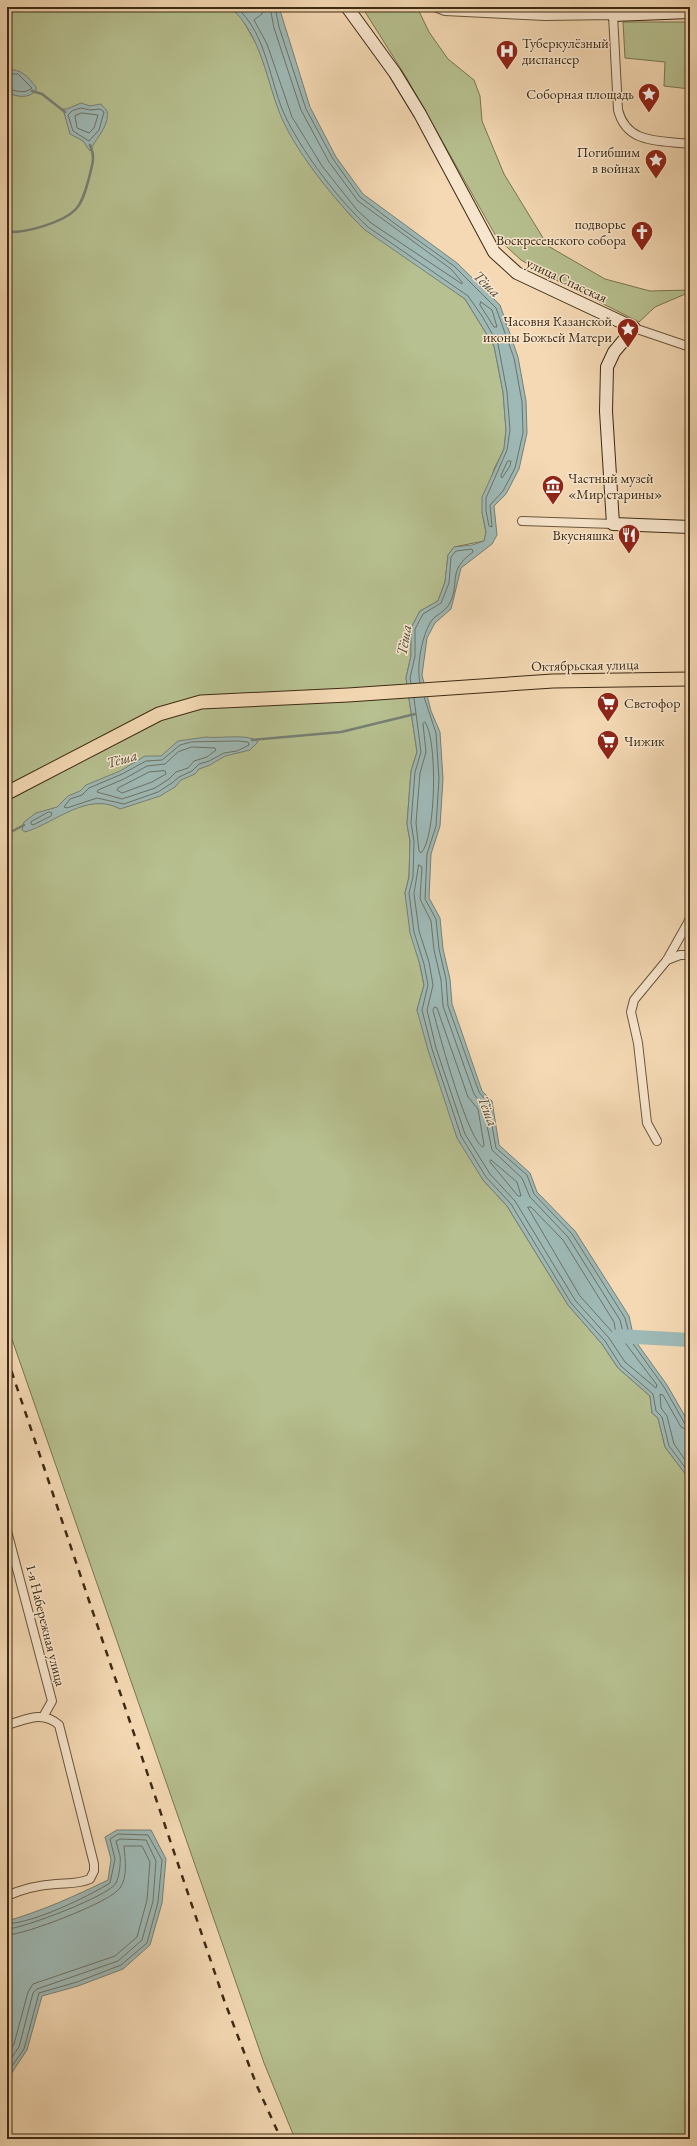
<svg xmlns="http://www.w3.org/2000/svg" width="697" height="2146" font-family="'EB Garamond',serif">
<style>
.green{fill:#b7c090;stroke:#7a7552}
.water{fill:#9eb9b6;stroke:#778075}
.lines{fill:none;stroke-linecap:round;stroke-linejoin:round}
.shore{stroke:#6e7264;stroke-width:1}
.stream{stroke:#778075;stroke-width:2.5}
.river{stroke:#9eb9b6;stroke-width:14}
.street-casing{stroke:#6b563b;stroke-width:10}
.secondary-casing{stroke:#3d2a13;stroke-width:14}
.primary-casing{stroke:#3d2a13;stroke-width:15}
.street{stroke:#f8e6ce;stroke-width:8}
.secondary{stroke:#f8e6ce;stroke-width:12}
.primary{stroke:#f4d9b4;stroke-width:13}
.rail{stroke:#3d2a13;stroke-width:2.5;stroke-dasharray:7 7;stroke-linecap:butt}
.labels{text-anchor:middle;stroke-width:3;stroke-linejoin:round;paint-order:stroke}
.poi-label{font-size:14px;fill:#3d2a13;stroke:#f8e6ce;text-anchor:end}
.street-label{font-size:14px;fill:#3d2a13;stroke:#f8e6ce}
.water-label{font-size:15px;font-style:italic;fill:#554e3c;stroke:#f8e6ce}
</style>
<rect width="100%" height="100%" fill="#f4d9b4"/>
<filter id="stains"><feTurbulence type="fractalNoise" baseFrequency=".005" numOctaves="4"/><feColorMatrix values="0 0 0 0 .2 0 0 0 0 .09 0 0 0 0 .02 0 0 0 .5 -.17"/></filter>
<radialGradient id="worn" r=".72"><stop offset=".6" stop-color="#630" stop-opacity="0"/><stop offset="1" stop-color="#630" stop-opacity=".3"/></radialGradient>
<g class="green">
<polygon points="7,7 230,7 241,17 258,47 284,121 314,171 351,216 465,299 494,346 503,392 506,430 504,449 494,469 482,512 486,532 484,541 454,547 448,555 445,582 438,601 420,611 411,628 411,656 406,678 417,752 411,771 407,824 410,841 409,877 405,893 424,985 417,1010 483,1180 507,1206 568,1305 602,1344 618,1368 650,1396 652,1413 658,1418 665,1447 690,1480 690,2139 295,2139 264,2063 7,1325"/>
<polygon points="362,7 417,7 429,32 448,59 474,80 480,96 482,121 504,174 548,246 605,279 650,291 690,290 690,292 655,307 639,322 556,280 521,260 497,238 406,77"/>
<polygon points="623,22 690,22 690,89 664,86 665,62 625,58"/>
</g>
<g class="water">
<path d="M230,7H249L251,10L260,7H279L310,107L336,157L363,194L457,263L500,305L518,357L526,401L527,433L519,469L506,494L494,506L497,535L492,544L461,568L451,609L435,623L427,638L422,675L431,711L440,732L443,779L440,826L431,854L429,898L440,918L443,949L450,979L452,1004L482,1091L492,1101L499,1145L530,1173L537,1192L575,1231L629,1316L634,1339L667,1385L690,1425V1480L665,1447L658,1418L652,1413L650,1396L618,1368L602,1344L568,1305L507,1206L483,1180L457,1138L428,1050L417,1010L424,985L420,965L410,933L405,893L409,877L410,841L407,824L411,771L417,752L406,678L411,656V628L420,611L438,601L445,582L448,555L454,547L472,545L484,541L486,532L482,512V497L504,449L506,430L503,392L494,346L465,299L365,230C337,203 300,157 283,121C266,83 263,36 230,7Z"/>
<path d="M7,70C21,68 28,77 36,87V91C28,99 16,97 7,92Z"/>
<path d="M81,103L90,106L101,104L107,111C110,126 95,139 90,151L83,141L70,134L63,109H67Z"/>
<path d="M206,737C219,739 250,733 258,742L250,750L225,756L210,765L199,769L195,774L181,780L175,787L160,796L120,809C88,791 55,823 25,832L22,830L24,822L36,813L57,807L68,796L80,791L86,785L120,771L145,756H161L178,741Z"/>
<path d="M117,1830H151L166,1859L162,1903L150,1945L123,1969L78,1986L42,1996L27,2050L7,2080V1921C42,1911 75,1896 108,1880L111,1859L105,1837Z"/>
</g>
<g class="lines">
<g class="shore">
<path d="M236,7C268,34 269,84 287,120C306,157 337,198 368,227L468,296L482,316L498,344L507,392L510,430L507,450L486,498V511L489,526L492,527L490,505L503,491L515,468L523,433L522,402L514,358L496,308L454,266L394,223L360,197L333,159L306,109L279,27L275,7"/>
<polyline points="264,7 262,14 254,20 267,44 292,117 322,166 357,210 371,223 462,284 462,282 451,269 358,201 329,162 301,110 274,28 270,7"/>
<path d="M7,74H18L32,88C24,95 16,90 7,89"/>
<polygon points="81,108 90,110 100,109 104,112 99,130 89,141 73,131 68,115 72,111"/>
<polygon points="82,113 98,115 94,128 89,133 77,128 75,116"/>
<polygon points="481,302 492,310 497,327 494,327 480,305"/>
<polygon points="508,461 511,461 510,466 502,478 501,476"/>
<path d="M411,683L410,678L415,656V629L423,614L441,603L449,583L451,557L456,551L472,549L473,552C445,572 462,584 448,606C444,612 436,615 432,620C422,634 416,667 420,683"/>
<polyline points="424,697 436,733 439,779 436,826 427,854 425,899 436,919 439,949 446,979 448,1006 479,1092 488,1103 496,1148 527,1175 534,1194 572,1234 625,1318 631,1341 664,1387 685,1424 690,1426"/>
<polyline points="414,698 421,752 415,772 411,823 414,841 413,877 409,893 414,932 424,964 428,985 422,1010 432,1049 461,1136 486,1177 511,1204 571,1303 605,1341 621,1366 653,1394 656,1411 662,1417 669,1446 690,1474"/>
<path d="M425,722C438,739 436,839 421,853L419,851L416,823L420,773L426,752L423,724Z"/>
<polygon points="238,741 248,742 249,745 237,751 224,753 209,761 199,764 192,771 179,777 172,783 158,792 124,804 97,798 67,808 64,807 70,799 82,795 89,788 122,774 146,761 162,760 180,745 191,742"/>
<polygon points="192,747 215,748 216,750 207,757 194,761 188,768 176,772 169,779 155,788 122,799 97,792 98,790 124,779 147,766 165,764 178,752"/>
<polygon points="165,771 166,774 152,782 122,793 117,790 118,788 149,772"/>
<polygon points="49,812 52,813 51,816 33,825 31,824 31,822"/>
<polygon points="419,865 422,867 420,899 431,921 434,950 441,980 443,1006 474,1094 483,1106 492,1150 522,1178 530,1197 568,1237 620,1320 626,1344 657,1385 656,1388 625,1362 609,1338 575,1300 515,1201 490,1174 465,1134 436,1048 427,1010 433,985 429,962 419,931 414,894"/>
<path d="M435,1007L437,1008L468,1097L478,1109L484,1145L483,1147C468,1141 438,1031 433,1010Z"/>
<polygon points="491,1160 517,1182 521,1196 518,1196 490,1162"/>
<polygon points="528,1207 531,1207 563,1240 614,1322 616,1334 614,1334 580,1296"/>
<polyline points="690,1431 681,1427 663,1395 660,1394 661,1408 667,1416 674,1444 690,1467"/>
<path d="M7,1924C36,1922 85,1898 110,1883L115,1859L110,1839L118,1834L148,1835L162,1860L158,1902L147,1943L121,1965L77,1982L39,1993L24,2049L7,2073"/>
<path d="M7,1929C22,1929 111,1895 116,1883C119,1877 121,1863 120,1856C119,1851 117,1846 116,1841L120,1839L146,1840L156,1861L153,1901L142,1940L118,1961L37,1989L33,1993L19,2047L7,2064"/>
<path d="M7,1935C24,1935 111,1902 120,1888C128,1877 125,1859 124,1846H142L150,1862L147,1900L137,1937L115,1956L33,1984L28,1992L14,2044L7,2053"/>
</g>
<g class="stream">
<polyline points="32,91 42,94 65,112"/>
<path d="M7,232C25,233 63,223 76,209C84,200 87,185 90,174C93,162 95,156 90,145"/>
<polyline points="252,740 341,732 415,714"/>
<polyline points="7,834 24,825"/>
</g>
<polyline class="river" points="618,1336 690,1340"/>
<g class="street-casing">
<g id="street">
<path d="M435,7L445,11L545,16L613,15L618,110C627,145 660,140 690,144"/>
<polyline points="634,328 690,347"/>
<polyline points="522,521 613,524"/>
<polyline points="667,960 680,955 690,955"/>
<polyline points="657,1141 647,1123 638,1043 631,1012 634,1000 667,960 690,919"/>
<polyline points="7,1531 52,1701 43,1717"/>
<path d="M7,1725C26,1720 42,1710 59,1725L94,1864V1871L90,1879C79,1884 69,1883 56,1884C40,1885 22,1889 7,1896"/>
</g>
</g>
<g class="secondary-casing">
<g id="secondary">
<polyline points="347,7 395,73 420,114 494,252 517,273 634,328 614,352 607,367 606,411 613,524 690,527"/>
<polyline points="611,7 613,15 690,12"/>
</g>
</g>
<g class="primary-casing">
<polyline id="primary" points="7,793 159,714 201,702 348,695 553,681 690,679"/>
</g>
<use href="#street" class="street"/>
<use href="#secondary" class="secondary"/>
<use href="#primary" class="primary"/>
<polyline class="rail" points="7,1358 224,2000 257,2086 281,2139"/>
</g>
<defs>
<g id="hospital-pin" transform="scale(1.15)"><path d="M0 17L-7.5 6A9.5 9.5 0 1 1 7.5 6Z" fill="#8f2418" stroke="#f8e6ce"/><path d="M-5-5h3v3.5h4V-5h3V5h-3V1.5h-4V5h-3Z" fill="#fff"/></g>
<g id="sight-pin" transform="scale(1.15)"><path d="M0 17L-7.5 6A9.5 9.5 0 1 1 7.5 6Z" fill="#8f2418" stroke="#f8e6ce"/><path d="M0-6L1.8-2.2L6-1.7L2.9 1.2L3.7 5.4L0 3.3L-3.7 5.4L-2.9 1.2L-6-1.7L-1.8-2.2Z" fill="#fff"/></g>
<g id="church-pin" transform="scale(1.15)"><path d="M0 17L-7.5 6A9.5 9.5 0 1 1 7.5 6Z" fill="#8f2418" stroke="#f8e6ce"/><path d="M-1.2-6h2.4v3.5h3.3v2.4h-3.3V6h-2.4V-.1h-3.3v-2.4h3.3Z" fill="#fff"/></g>
<g id="museum-pin" transform="scale(1.15)"><path d="M0 17L-7.5 6A9.5 9.5 0 1 1 7.5 6Z" fill="#8f2418" stroke="#f8e6ce"/><path d="M0-6L6-3V-2H-6V-3ZM-5-1h2V3h-2ZM-1-1h2V3h-2ZM3-1h2V3H3ZM-6 4H6V6H-6Z" fill="#fff"/></g>
<g id="restaurant-pin" transform="scale(1.15)"><path d="M0 17L-7.5 6A9.5 9.5 0 1 1 7.5 6Z" fill="#8f2418" stroke="#f8e6ce"/><path d="M-5-6h1v4h1v-4h1v4h1v-4h1v5L-1.5 .5V6h-2V.5L-5-1ZM5-6V6H3V1.5H1.5Q1.5-4 5-6Z" fill="#fff"/></g>
<g id="supermarket-pin" transform="scale(1.15)"><path d="M0 17L-7.5 6A9.5 9.5 0 1 1 7.5 6Z" fill="#8f2418" stroke="#f8e6ce"/><path d="M-6-5.5h2.5l.6 2H6L4.5 2H-2.5L-4.4-4H-6ZM-1.5 3.2a1.3 1.3 0 1 0 .1 0ZM3 3.2a1.3 1.3 0 1 0 .1 0Z" fill="#fff"/></g>
</defs>
<g fill-rule="evenodd">
<use href="#hospital-pin" x="507" y="51"/>
<use href="#sight-pin" x="649" y="94"/>
<use href="#sight-pin" x="656" y="160"/>
<use href="#church-pin" x="642" y="232"/>
<use href="#sight-pin" x="628" y="329"/>
<use href="#museum-pin" x="553" y="486"/>
<use href="#restaurant-pin" x="629" y="535"/>
<use href="#supermarket-pin" x="608" y="703"/>
<use href="#supermarket-pin" x="608" y="741"/>
</g>
<g class="labels">
<g class="poi-label">
<text x="522" y="48" text-anchor="start">Туберкулёзный<tspan x="522" dy="16">диспансер</tspan></text>
<text x="634" y="99">Соборная площадь</text>
<text x="640" y="157">Погибшим<tspan x="640" dy="16">в войнах</tspan></text>
<text x="626" y="229">подворье<tspan x="626" dy="16">Воскресенского собора</tspan></text>
<text x="612" y="326">Часовня Казанской<tspan x="612" dy="16">иконы Божьей Матери</tspan></text>
<text x="568" y="483" text-anchor="start">Частный музей<tspan x="568" dy="16">«Мир старины»</tspan></text>
<text x="614" y="540">Вкусняшка</text>
<text x="624" y="708" text-anchor="start">Светофор</text>
<text x="624" y="746" text-anchor="start">Чижик</text>
</g>
<g class="street-label">
<text transform="translate(567 280) rotate(25)" y="5">улица Спасская</text>
<text transform="translate(585 665) rotate(-1)" y="5">Октябрьская улица</text>
<text transform="translate(46 1625) rotate(76)" y="5">1-я Набережная улица</text>
</g>
<g class="water-label">
<text transform="translate(487 284) rotate(44)" y="5">Тёша</text>
<text transform="translate(404 640) rotate(-80)" y="5">Тёша</text>
<text transform="translate(122 759) rotate(-16)" y="5">Тёша</text>
<text transform="translate(488 1111) rotate(69)" y="5">Тёша</text>
</g>
</g>
<rect width="697" height="2146" fill="none" stroke="#f4d9b4" stroke-width="24"/>
<rect x="8" y="8" width="681" height="2130" fill="none" stroke="#3d2a13" stroke-width="2"/>
<rect x="12" y="12" width="673" height="2122" fill="none" stroke="#3d2a13"/>
<rect width="100%" height="100%" filter="url(#stains)"/>
<rect width="100%" height="100%" fill="url(#worn)"/>
</svg>
